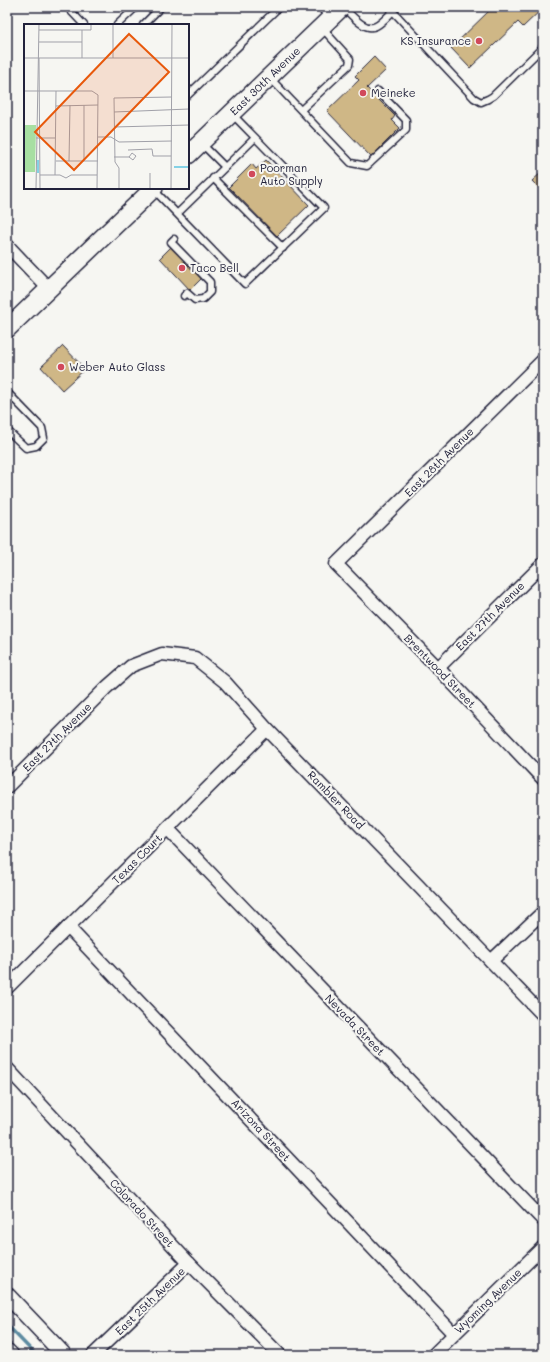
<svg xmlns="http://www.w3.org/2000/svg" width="550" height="1362" font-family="Mali,sans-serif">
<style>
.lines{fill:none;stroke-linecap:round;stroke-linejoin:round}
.stream{stroke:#5d8ba1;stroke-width:3.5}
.building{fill:#cfb786;stroke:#22223b}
.service-casing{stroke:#22223b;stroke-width:9}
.minor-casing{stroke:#22223b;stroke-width:15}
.tertiary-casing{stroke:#22223b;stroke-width:18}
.secondary-casing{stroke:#22223b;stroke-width:20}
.service{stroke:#f6f6f2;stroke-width:6}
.minor{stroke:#f6f6f2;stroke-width:12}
.tertiary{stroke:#f6f6f2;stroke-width:15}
.secondary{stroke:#f6f6f2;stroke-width:17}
.poi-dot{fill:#d1495b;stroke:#f6f6f2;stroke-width:1.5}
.labels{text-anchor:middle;stroke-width:4;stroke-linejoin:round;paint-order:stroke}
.poi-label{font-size:11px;fill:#22223b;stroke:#f6f6f2;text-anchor:start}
.street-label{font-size:11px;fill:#22223b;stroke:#f6f6f2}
.inset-river{fill:none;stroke:#85d1e5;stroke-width:2}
.inset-road{fill:none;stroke:#a1a1a9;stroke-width:1}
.view{fill:#e8590c;fill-opacity:0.15;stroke:#e8590c;stroke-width:2}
.inset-edge{fill:none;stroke:#22223b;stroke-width:2}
</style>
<rect width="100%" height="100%" fill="#f6f6f2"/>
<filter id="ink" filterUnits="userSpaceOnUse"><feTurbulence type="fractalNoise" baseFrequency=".025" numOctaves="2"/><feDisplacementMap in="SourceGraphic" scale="8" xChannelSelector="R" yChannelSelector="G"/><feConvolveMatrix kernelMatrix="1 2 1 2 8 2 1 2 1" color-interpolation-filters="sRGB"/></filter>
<g filter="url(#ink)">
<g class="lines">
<polyline class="stream" points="7,1325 36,1355"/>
</g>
<g class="building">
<polygon points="493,7 500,7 502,9 504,7 543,7 543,8 523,27 518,22 470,68 451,48"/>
<polygon points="374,57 386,70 367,88 395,116 392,120 400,128 371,157 327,111 359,80 355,76"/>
<polygon points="266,160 309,205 277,236 229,187 252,164 256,169"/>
<polygon points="543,171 543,192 532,181"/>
<polygon points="173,245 203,277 190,290 160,258"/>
<polygon points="63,346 85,369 62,390 41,367"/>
</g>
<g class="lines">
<g class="service-casing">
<g id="service">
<polyline points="67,7 84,25"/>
<polyline points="320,7 329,17"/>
<path d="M343,7C351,14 364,32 376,26C382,23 388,16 393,11"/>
<polyline points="389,7 474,98 481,102 488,99 493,96 543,47"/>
<polyline points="117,25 136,7"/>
<polyline points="143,25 161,7"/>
<polyline points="270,78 351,163 367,166 406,130 406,120 378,91"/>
<polyline points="188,95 279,7"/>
<polyline points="301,110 349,65 350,59 322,28"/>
<polyline points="202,144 225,167"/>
<polyline points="213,178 283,248"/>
<polyline points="154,190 245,284 324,208 232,114"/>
<polyline points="178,213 255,138"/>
<polyline points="174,239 171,242 210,282 210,292 203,299 195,300 187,293 184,296"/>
<polyline points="7,392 42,428 44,438 36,446 26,448 7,430"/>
</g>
</g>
<g class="minor-casing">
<g id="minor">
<polyline points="7,245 49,289"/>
<polyline points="543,360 336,564 438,668 543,779"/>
<polyline points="438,668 543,564"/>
<polyline points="7,787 107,687 131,666 162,654 195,658 225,682 267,729 543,1015"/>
<polyline points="168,829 543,1220"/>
<polyline points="68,927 454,1334"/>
<polyline points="491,961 543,912"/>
<polyline points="7,988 267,729"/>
<polyline points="7,1068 189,1263 280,1355"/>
<polyline points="93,1355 189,1263"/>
<polyline points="433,1355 543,1247"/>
</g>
</g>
<g class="tertiary-casing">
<g id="tertiary">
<polyline points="7,1295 64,1355"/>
<polyline points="7,1351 11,1355"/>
</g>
</g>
<g class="secondary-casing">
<g id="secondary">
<polyline points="188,155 342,7"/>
<polyline points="7,329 154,188"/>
</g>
</g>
<use href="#service" class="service"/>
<use href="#minor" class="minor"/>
<use href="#tertiary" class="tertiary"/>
<use href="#secondary" class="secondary"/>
</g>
</g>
<g class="poi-dot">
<circle cx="479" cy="41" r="4"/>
<circle cx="363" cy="93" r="4"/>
<circle cx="252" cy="174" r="4"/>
<circle cx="182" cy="268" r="4"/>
<circle cx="61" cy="367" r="4"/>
</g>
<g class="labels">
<g class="poi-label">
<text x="471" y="45" text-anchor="end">KS Insurance</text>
<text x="371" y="97">Meineke</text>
<text x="260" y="172">Poorman<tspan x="260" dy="13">Auto Supply</tspan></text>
<text x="190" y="272">Taco Bell</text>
<text x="69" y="371">Weber Auto Glass</text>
</g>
<g class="street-label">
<text transform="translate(265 81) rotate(-44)" y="4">East 30th Avenue</text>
<text transform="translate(439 462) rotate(-45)" y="4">East 28th Avenue</text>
<text transform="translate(490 616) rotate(-45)" y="4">East 27th Avenue</text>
<text transform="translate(440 671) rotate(46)" y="4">Brentwood Street</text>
<text transform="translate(57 737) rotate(-45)" y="4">East 27th Avenue</text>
<text transform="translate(336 800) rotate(46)" y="4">Rambler Road</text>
<text transform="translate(137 859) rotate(-45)" y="4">Texas Court</text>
<text transform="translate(355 1025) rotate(46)" y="4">Nevada Street</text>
<text transform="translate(261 1130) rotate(47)" y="4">Arizona Street</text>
<text transform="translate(142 1213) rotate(47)" y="4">Colorado Street</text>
<text transform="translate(150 1301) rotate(-44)" y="4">East 25th Avenue</text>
<text transform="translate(488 1301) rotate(-44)" y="4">Wyoming Avenue</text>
</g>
</g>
<g transform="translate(24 24)">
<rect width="165" height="165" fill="#f6f6f2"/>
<path d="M0,101H12L11,148H0Z" fill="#a7dfa2"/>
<path class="inset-river" d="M150,143H165M14,149V136"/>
<path class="inset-road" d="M15,6H67V0M58,6V34M15,18H58M0,34H165M15,34L16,164M89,34V0M0,67H68L74,71L73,165M32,82L74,81M90,88L165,85M90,103L165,101M74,113H87L95,118L148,117M12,114H31M104,126L128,125L129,132H147M90,133H105L109,136L112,132L108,129L105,133M32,137H74M45,137L46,81M60,137V81M16,151H36L42,154L47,151H73M31,151L32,67M12,164L15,0M95,165V144L91,138L90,74L148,73M126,165V149M147,165L148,0"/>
<path class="view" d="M105,10L145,48L50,146L11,108Z"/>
<rect width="165" height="165" class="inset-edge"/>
</g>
<rect width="550" height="1362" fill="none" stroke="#f6f6f2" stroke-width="24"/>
<rect x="12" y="12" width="526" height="1338" fill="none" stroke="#22223b" stroke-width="1.5" filter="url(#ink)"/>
</svg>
